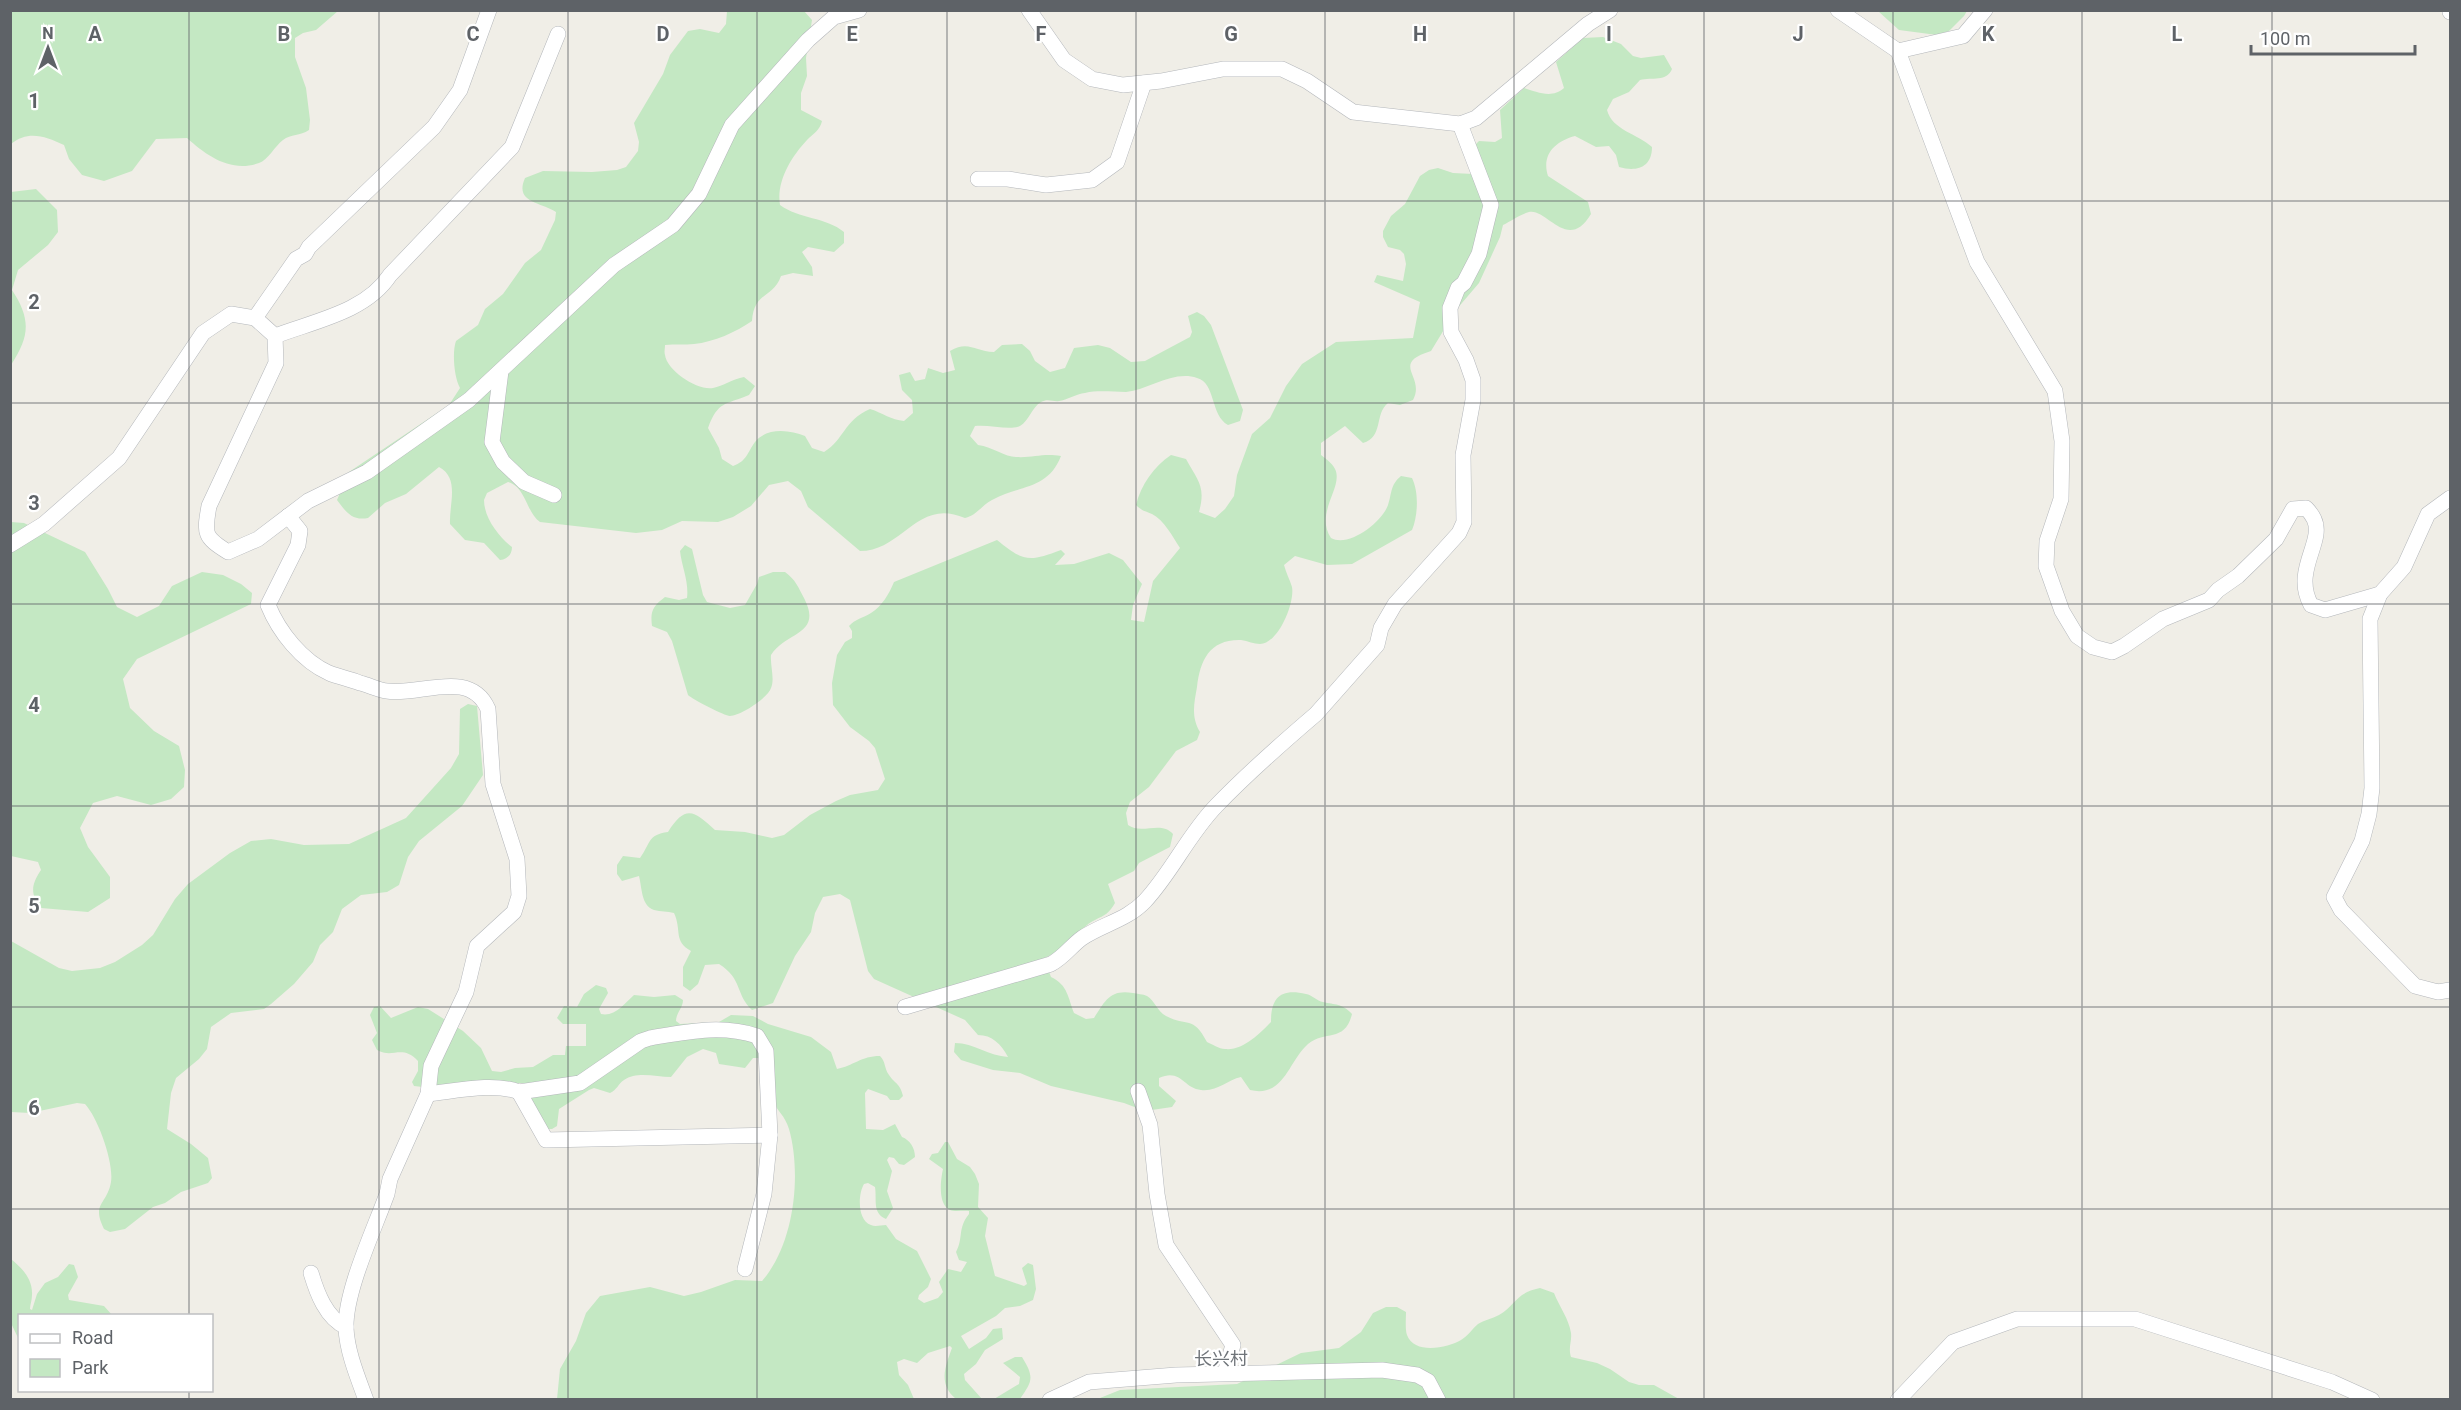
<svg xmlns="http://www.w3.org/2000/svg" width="2461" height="1410" font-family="Roboto,'Noto Sans SC',sans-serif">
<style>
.green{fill:#c4e8c3}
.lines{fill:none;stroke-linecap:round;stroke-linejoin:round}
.minor-casing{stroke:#b4b7bb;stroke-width:16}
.minor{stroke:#fff;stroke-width:15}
.grid{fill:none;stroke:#5e6267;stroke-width:1.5;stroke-opacity:0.55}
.labels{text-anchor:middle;stroke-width:4.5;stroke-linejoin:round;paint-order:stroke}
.quarter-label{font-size:18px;fill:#6f7479;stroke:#fff}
.grid-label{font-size:20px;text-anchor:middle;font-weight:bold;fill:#5e6267;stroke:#fff;stroke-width:4.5;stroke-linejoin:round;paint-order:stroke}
</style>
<rect width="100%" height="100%" fill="#f0eee7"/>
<g class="green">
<path d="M259,11L263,12L267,10L338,11L316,30L303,33L295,38V57L306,88L310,120L309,130C300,136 291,134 283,140C275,146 268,160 259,163C231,173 207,156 187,138L156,139L132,171L104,181L82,175L69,159L64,145C45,136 28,130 11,144V11Z"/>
<path d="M727,11H804L812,20L806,58L807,76L801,93V110L822,121C820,130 813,134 807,140C791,157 776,182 780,205C799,219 826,217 844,232V243L834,252L808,247L802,252L812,267L813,276L793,273L781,276C773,299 754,291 752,321C736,332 714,342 694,344C685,345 675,344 665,345C665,349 664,352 665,355C667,371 698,391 713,388C723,386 733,379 744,377L755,386L749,395C725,405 718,401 708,428L719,448L722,459L733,466C747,461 747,453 755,442C767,427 790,430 805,436L812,448L824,452C845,439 843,421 870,409C883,413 891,420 904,421L913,413L912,400L902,390L899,375L910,372L915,381L925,379L928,368L943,373L955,370L950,351C969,340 975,352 994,352L1002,345L1022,344L1030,351L1035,361L1050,372L1065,368L1074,348L1098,345L1110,348L1131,362L1145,361L1190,337L1192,332L1188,316L1197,312L1204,316L1211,325L1243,410L1240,421L1228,425C1210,415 1216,383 1197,378C1173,370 1149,390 1126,392C1112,392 1098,390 1085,393C1076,394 1067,400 1059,401C1053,402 1048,398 1041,402C1032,407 1029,421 1020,426C1010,431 988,424 975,426L970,436L978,445C993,447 1005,457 1016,457C1033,458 1043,453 1061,456C1048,490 1019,485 992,500C981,506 977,515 965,518C917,497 903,551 860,551L808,507L801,491L788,481L769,485L751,506L733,517L718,522L682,521L662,530L636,533L540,522C526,512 526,487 508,482L487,493L484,500C484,518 499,537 512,547C512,555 507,559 500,560L484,543L465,540L450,524C449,504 460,478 439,467L406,494L385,503L368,518C352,521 346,512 337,500L349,472L449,405L460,388C454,377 452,352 456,341L478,325L485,309L503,294L525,263L541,250L555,220L556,212C541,202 514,203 525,178L543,171L592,172L617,170L626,167L638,151L639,142L634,123L663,74L670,55L688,31L700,29L719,33L726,24Z"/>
<polygon points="1878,11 1967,11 1964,16 1949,31 1937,35 1899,30"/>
<path d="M1603,37L1621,44L1633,56L1641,58L1664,55L1672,69C1667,82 1652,77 1640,80L1629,92L1613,99L1607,110C1612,130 1638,134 1652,147C1652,168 1636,172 1619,167L1616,155L1609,146L1596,147L1575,136C1556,141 1541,154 1548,176L1588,202L1591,214C1568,253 1547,208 1529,212C1521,214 1511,221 1503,225L1500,237L1479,283L1456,310L1431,351C1389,364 1426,376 1413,400L1400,405L1388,403C1374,414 1384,437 1363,443L1345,426L1321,443V455C1326,459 1332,463 1335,469C1344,487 1314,513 1331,538C1349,548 1382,522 1388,505C1392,493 1390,485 1401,476L1412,478C1419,492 1418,516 1412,530L1352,564L1327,565L1295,556L1284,565C1286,573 1290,580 1292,587C1295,603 1278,644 1260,644C1254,644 1248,641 1241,640C1210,639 1200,660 1197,687C1194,704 1191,717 1200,732L1197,740L1176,751L1149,787L1130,802L1126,813L1128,825C1142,835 1161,820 1173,834L1170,847L1139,863L1134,871L1108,884L1115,903C1105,920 1099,915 1086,926C1070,938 1065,950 1044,958L1051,977C1068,985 1068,998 1074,1013L1086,1019L1094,1018C1105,1001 1110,989 1133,993C1137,994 1143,994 1147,996C1155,1001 1157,1011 1166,1016C1187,1027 1193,1015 1207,1042C1212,1044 1219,1049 1225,1049C1243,1051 1260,1033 1271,1022C1271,998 1280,988 1306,994C1312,995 1317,1001 1323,1002C1335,1005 1342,1003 1352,1014C1345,1043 1325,1030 1308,1044C1288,1062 1284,1098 1250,1090L1241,1077C1227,1080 1217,1092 1201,1090C1183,1088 1181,1068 1159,1078V1086L1176,1101L1172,1107L1145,1111L1124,1103L1051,1086L1020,1073L993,1070L961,1060L954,1052L955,1043C974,1043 989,1056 1008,1057C1001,1044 992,1035 978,1035L965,1020L874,979L868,971L850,900L840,894L823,897L815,913L811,932L795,956L773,1003L752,1010C735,994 743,979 719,964L705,965L698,984L690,991L683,986V967L691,951C673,941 682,930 674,913C667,911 661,912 654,910C641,906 642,887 639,876L622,881L617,874V865L623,856L640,858C651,843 647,835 668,832C686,803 695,812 715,830L745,832L772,838L784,835L810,815L836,801L850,795L878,790L885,779L875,748L869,741L850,727L833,705L832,683L837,655L845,642L852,638V631L849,626C855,619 863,618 871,613C882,606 889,594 894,582L997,540C1024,562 1029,562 1061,550L1065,554L1055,565L1074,564L1109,553L1123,560L1142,584L1133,605L1131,620L1144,622L1153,581L1180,548C1173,537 1164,520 1152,514C1145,511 1142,511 1136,505C1141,485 1154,466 1171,455L1186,459C1198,481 1206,486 1199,512L1215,518L1225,509L1234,496L1237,475L1252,434L1270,418L1286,386L1302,364L1336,342L1413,338L1420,302L1374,282L1377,275L1403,281L1406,264L1404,254L1400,250L1388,247L1383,237V231L1391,216L1405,204L1420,176L1429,170L1438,168L1453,173L1473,174L1475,145L1479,141L1495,142L1502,138L1500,110L1524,88C1537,92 1552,99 1564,88L1556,62L1583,38Z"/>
<path d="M36,189L57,210L58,232L48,245L18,270L12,290C31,319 30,336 11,365V192Z"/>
<path d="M11,522L24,523L85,552L108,589L117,607L137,617L159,606L172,586L202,572L223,575L241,584L252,593L251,604L137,659L123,679L130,708L154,731L179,746L185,770L184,787L171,799L151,805L117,796L93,803L80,828L88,847L110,877V898L88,912L41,908C30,894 31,885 41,870L38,862L11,856Z"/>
<path d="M685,545L692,549L703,595L707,602L730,608L745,605L757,584L759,577L773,572H785C796,580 798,587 804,598C823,635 787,631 771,655C770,665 775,679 771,688C768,698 740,716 730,716C725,716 692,699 688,695L672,641L667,632L652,626C650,611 653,606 665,597L679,600L687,598C689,581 682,568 680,551Z"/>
<path d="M468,704L477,706L483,775L462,806L419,841L408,857L399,885L387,892L361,895L342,909L333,932L320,945L313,962L294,984L271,1004L264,1009L231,1013L211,1027L207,1049L199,1059L176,1078L171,1093L167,1129L191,1144L208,1158L212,1178L208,1183L181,1192L165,1203L153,1207L125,1229L110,1232L104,1229C91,1203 107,1205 111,1182C114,1162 98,1118 85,1104L77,1103L30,1113L11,1112V941L59,968L72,971L100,968L115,962L142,945L153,935L175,899L188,884L230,853L251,841L271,839L304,845L349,844L406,818L451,768L459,754L460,709Z"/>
<path d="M596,985L606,988L608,993L599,1009L601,1014C615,1017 625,1003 634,995L654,997L675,995L683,1000C683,1008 676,1013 676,1021L680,1024L719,1022L731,1015L753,1016L768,1024L811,1037L831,1052L837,1069C853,1066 861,1056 880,1056C886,1062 884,1068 889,1075C895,1084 900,1083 903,1096L899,1100H890L887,1096L868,1089L865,1093L866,1129L883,1130L895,1124L902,1137C910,1140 915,1148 915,1157L904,1165L899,1164L894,1158L889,1157L887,1160L892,1171L887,1191L893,1208L886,1219C872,1213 877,1200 875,1187L868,1183L864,1184C858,1194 857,1220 871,1225C875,1227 881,1225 886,1225L896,1239L917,1251L931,1279L928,1287L919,1295L918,1299L924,1303L938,1298L943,1292L939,1282L948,1269L961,1272L967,1262L959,1260L956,1252C964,1237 957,1229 969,1214V1211C964,1210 955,1212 950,1210C937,1204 941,1178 943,1169L929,1159L932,1154L938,1153L945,1142H948L957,1159L970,1167L975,1174L979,1184L978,1207L988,1218L985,1236L995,1276L1024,1286L1027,1284L1022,1268L1028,1263L1033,1265L1036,1289L1033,1300L1020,1306L1005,1308L996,1316L961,1336L969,1349L986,1338L993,1329L1002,1328L1003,1339L985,1350L976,1364L964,1374L965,1380L982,1399H956C938,1384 945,1367 952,1348L950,1346L928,1353L917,1363L904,1359L897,1362L899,1375L908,1385L914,1399H557L560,1369L576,1341L586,1313L600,1296L650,1287L684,1296L701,1292L735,1280L762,1281C794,1245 802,1175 789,1129C785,1116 777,1110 773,1102C768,1088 765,1072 761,1058H753L745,1068L719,1064L716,1053L703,1049L687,1057L671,1077C656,1077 637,1071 624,1080C618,1084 617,1090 610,1093L594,1088L589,1090L559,1109L557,1126L552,1129H546L524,1083C488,1083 451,1091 414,1086L412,1082L418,1071V1061C402,1044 393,1059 377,1050L372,1040L377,1033L370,1015L374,1007L380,1006L391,1018L418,1007L428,1009L463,1031L481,1048L492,1071L501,1072L515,1068L533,1067L553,1055H565L566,1046H586V1024H563L557,1018L564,1006L577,1007L584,994Z"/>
<path d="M11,1259C22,1268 33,1279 32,1295C32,1300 30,1305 30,1309L32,1310L37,1294L45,1283L58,1277L69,1264L74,1265L78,1277L68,1295L69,1300L104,1306L112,1315L20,1316L19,1340L11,1323Z"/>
<path d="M1540,1288L1554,1293C1559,1306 1569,1319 1571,1333C1572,1342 1568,1347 1571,1357L1597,1363L1610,1369L1629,1382L1639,1385H1654L1679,1399L1095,1400L1120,1390L1237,1384L1301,1353L1339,1348L1361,1332L1373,1313L1386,1307H1397L1406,1312C1406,1319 1405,1329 1407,1335C1414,1355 1448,1348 1461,1340C1468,1336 1472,1329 1478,1324C1484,1320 1492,1319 1499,1315C1516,1305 1515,1293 1540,1288Z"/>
<path d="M1015,1357H1022C1035,1378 1032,1381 1020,1399H994L1019,1384L1020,1377L1003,1363Z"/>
</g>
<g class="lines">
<g class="minor-casing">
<g id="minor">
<polyline points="1029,10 1064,60 1092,79 1123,85 1161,81 1223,69 1282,69 1307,81 1353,112 1460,124 1476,118 1588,24 1610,10"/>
<path d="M1838,10L1898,51L1977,262L2055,391L2062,441L2061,499L2047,541L2046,566L2062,611L2077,636L2093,647L2112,652L2124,646L2163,619L2209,600L2218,590L2238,576L2276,539L2293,509L2306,508C2309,511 2312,515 2314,519C2325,542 2292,570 2311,605L2325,610L2380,594"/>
<polyline points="2450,10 2450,12"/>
<polyline points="1898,51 1963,36 1985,10"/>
<polyline points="978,179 1008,179 1046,185 1092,180 1117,162 1144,83"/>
<polyline points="255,318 296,259 305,254 309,247 434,127 460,90 489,10"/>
<path d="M275,336C314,321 366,312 390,275L512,147L558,34"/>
<polyline points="501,371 492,442 503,462 524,482 554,495"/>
<polyline points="2450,498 2428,514 2404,567 2380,594 2370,619 2372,788 2369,814 2362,841 2334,897 2341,910 2415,986 2438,992 2450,990"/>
<path d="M288,516L300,531L298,545L268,605C279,632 302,661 329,673C339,677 350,679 360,683C369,685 378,690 387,691C420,696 470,668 488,709L493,784L517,859L519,896L514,912L477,946L466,992L431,1066L428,1094L390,1179L387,1194C374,1230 345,1291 346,1328C347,1352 358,1378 366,1400"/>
<path d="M10,545L44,524L119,458L203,333L231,314L255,318L275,336L276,363L209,506C204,534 204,537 228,552L258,539L308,501L367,472L469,400L614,265L673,225L699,194L732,125L808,40L834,17L859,10"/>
<path d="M905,1007L1051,964C1064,957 1071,946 1082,938C1103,924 1127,920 1145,901C1172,872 1188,835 1216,806C1247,774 1282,743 1316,714L1377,645L1381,628L1395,604L1459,533L1464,522L1463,455L1473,400V380L1466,360L1451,332L1450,308L1458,288L1464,283L1479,254L1491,205L1460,124"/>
<polyline points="1138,1091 1150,1125 1157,1194 1166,1245 1233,1345 1225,1373"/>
<polyline points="519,1092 546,1140 770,1135"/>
<path d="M428,1094C456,1091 493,1082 519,1092L580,1083L641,1041L650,1038C686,1032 721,1024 757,1036L766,1051L770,1135L764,1194L745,1269"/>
<path d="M311,1273C317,1293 326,1318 346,1327"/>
<polyline points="1050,1400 1089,1382 1176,1375 1382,1370 1417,1375 1428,1381 1438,1400"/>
<polyline points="1898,1400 1953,1342 2017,1319 2135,1319 2332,1382 2372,1400"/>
</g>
</g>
<use href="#minor" class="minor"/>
</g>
<path class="grid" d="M189,10V1316M379,10V1400M568,10V1400M757,10V1400M947,10V1400M1136,10V1400M1325,10V1400M1514,10V1400M1704,10V1400M1893,10V1400M2082,10V1400M2272,10V1400M10,201H2450M10,403H2450M10,604H2450M10,806H2450M10,1007H2450M10,1209H2450M189,1390V1400"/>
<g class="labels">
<g class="quarter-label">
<text x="1221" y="1365">长兴村</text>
</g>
</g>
<g class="grid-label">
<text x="95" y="41">A</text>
<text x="284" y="41">B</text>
<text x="473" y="41">C</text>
<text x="663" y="41">D</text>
<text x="852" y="41">E</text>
<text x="1041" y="41">F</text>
<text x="1231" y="41">G</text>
<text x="1420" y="41">H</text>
<text x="1609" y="41">I</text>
<text x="1798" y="41">J</text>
<text x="1988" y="41">K</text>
<text x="2177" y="41">L</text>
<text x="34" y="108">1</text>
<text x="34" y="309">2</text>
<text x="34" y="510">3</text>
<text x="34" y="712">4</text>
<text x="34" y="913">5</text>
<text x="34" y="1115">6</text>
</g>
<rect width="2461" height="1410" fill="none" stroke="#5e6267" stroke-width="24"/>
<rect x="18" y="1314" width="195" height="78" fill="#ffffff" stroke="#bfc0c2" stroke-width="1.5"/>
<rect x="30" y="1334" width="30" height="9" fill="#ffffff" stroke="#bfc0c2" stroke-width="1.5"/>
<text x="72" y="1344" font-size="18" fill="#5e6267">Road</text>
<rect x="30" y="1359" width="30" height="18" fill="#c4e8c3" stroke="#bfc0c2" stroke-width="1.5"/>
<text x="72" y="1374" font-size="18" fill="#5e6267">Park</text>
<g transform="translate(48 48)" stroke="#ffffff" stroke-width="4.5" paint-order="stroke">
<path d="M0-4.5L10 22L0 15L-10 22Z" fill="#5e6267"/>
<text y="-9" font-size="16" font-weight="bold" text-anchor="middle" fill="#5e6267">N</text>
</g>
<path d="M2251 45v9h164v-9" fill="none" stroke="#5e6267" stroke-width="3"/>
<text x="2260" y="45" font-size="18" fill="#5e6267" stroke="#ffffff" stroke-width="4.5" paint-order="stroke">100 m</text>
</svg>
